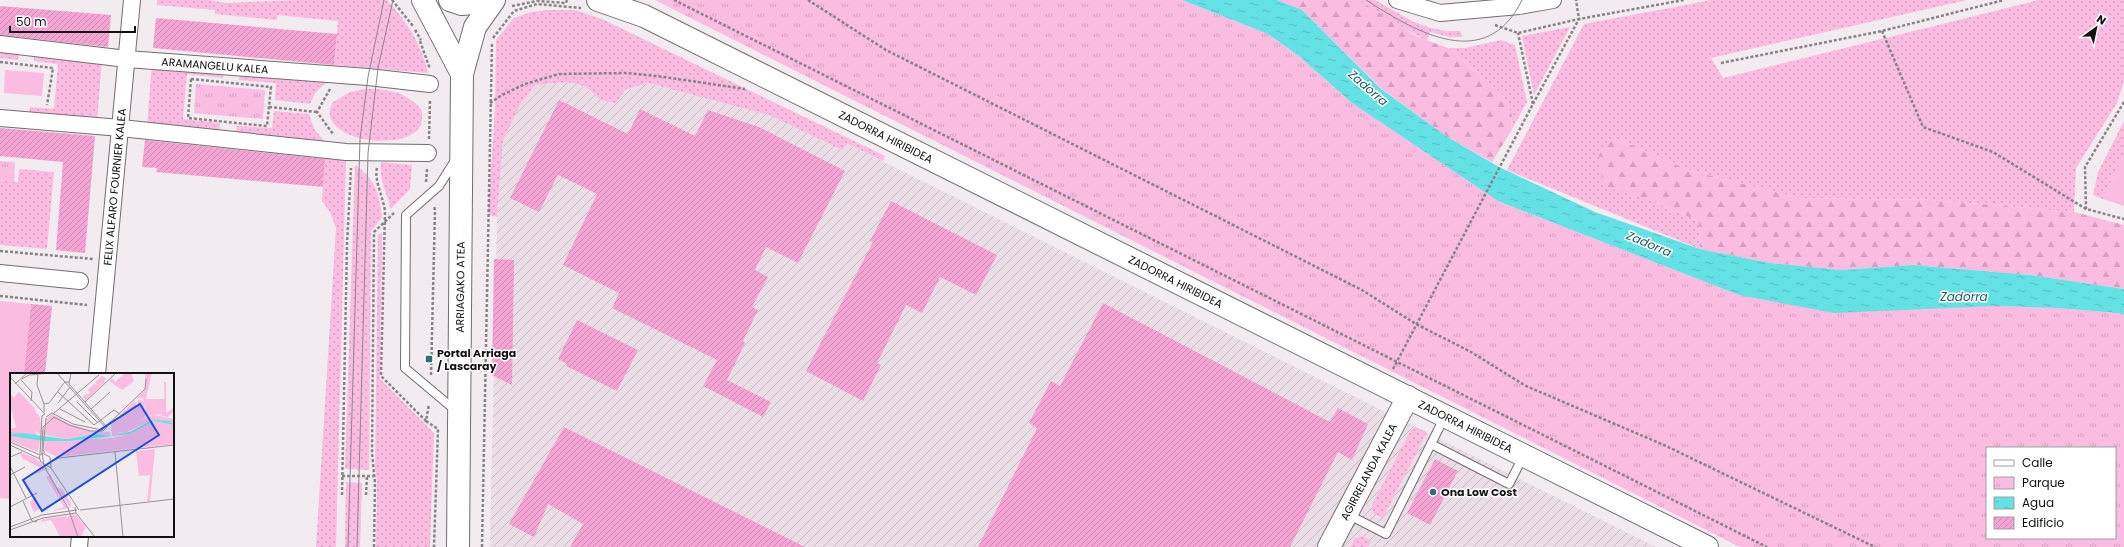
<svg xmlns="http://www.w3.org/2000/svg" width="2124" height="547" font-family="Poppins,sans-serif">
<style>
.industrial{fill:url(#industrial-furrows)}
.grass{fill:url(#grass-dots)}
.forest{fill:url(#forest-firs)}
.park{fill:url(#park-tufts);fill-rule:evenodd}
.garden{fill:#fbbce1}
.water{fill:url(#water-ripples)}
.building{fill:url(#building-hatch)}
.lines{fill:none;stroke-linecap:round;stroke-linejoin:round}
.lane-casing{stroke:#736d70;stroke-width:10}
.street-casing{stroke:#736d70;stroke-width:18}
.secondary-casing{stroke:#736d70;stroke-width:24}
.path{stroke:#888386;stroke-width:2.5;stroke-dasharray:3 2;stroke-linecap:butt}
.lane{stroke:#fff;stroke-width:8}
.street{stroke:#fff;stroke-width:16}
.secondary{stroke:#fff;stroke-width:22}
.tram{stroke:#8b8789;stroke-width:1}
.poi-dot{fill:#277275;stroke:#fff;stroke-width:1.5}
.labels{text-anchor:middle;stroke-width:3;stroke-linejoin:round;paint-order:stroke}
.street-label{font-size:11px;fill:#121011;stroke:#fff}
.poi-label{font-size:11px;font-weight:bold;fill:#121011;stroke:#fff;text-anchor:start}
.water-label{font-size:12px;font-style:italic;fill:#255b5d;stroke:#fff}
.inset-road{fill:none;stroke:#989396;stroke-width:1}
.view{fill:#1d4ed8;fill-opacity:0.15;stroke:#1d4ed8;stroke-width:2}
.inset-edge{fill:none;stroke:#121011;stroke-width:2}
</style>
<defs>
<pattern id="industrial-furrows" width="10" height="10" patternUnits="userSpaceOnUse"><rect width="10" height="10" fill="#ebdde5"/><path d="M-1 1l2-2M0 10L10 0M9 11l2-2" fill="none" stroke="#c8bdc3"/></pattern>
<pattern id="grass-dots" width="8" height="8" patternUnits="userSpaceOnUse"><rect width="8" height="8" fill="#fbbce1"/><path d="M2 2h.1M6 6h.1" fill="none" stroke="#d6a1c0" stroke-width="1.8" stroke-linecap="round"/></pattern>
<pattern id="forest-firs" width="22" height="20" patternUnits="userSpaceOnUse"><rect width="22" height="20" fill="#fbbce1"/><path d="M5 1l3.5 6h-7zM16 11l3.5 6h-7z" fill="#d6a1c0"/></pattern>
<pattern id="park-tufts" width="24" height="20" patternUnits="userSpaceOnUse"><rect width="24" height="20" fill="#fbbce1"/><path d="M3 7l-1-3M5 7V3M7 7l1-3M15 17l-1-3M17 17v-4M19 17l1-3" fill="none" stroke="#d6a1c0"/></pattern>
<pattern id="water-ripples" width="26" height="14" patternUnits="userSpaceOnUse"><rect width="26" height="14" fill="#64e1e5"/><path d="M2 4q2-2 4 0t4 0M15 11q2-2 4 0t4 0" fill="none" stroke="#56c0c3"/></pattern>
<pattern id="building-hatch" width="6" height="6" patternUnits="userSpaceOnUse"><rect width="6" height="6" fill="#f4a4d3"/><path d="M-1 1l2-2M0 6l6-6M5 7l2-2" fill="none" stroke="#d08cb4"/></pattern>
</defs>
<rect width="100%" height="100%" fill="#f2ebef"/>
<polygon class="industrial" points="575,82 595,94 600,100 648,83 769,115 842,150 848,144 1656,547 490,547 497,217 503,141 520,105 535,85"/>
<g class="grass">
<path d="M157,0H209L226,3L296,0H387C407,22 421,43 428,73L334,65L338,21L277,15V20L215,14V10L157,5Z"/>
<polygon points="1358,0 1375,0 1414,22 1431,28 1446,31 1460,31 1463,37 1450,37 1430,32 1427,41 1375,12"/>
<polygon points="1712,0 1967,0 1711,58 1723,78 2039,0 2124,0 2124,81 2117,103 2076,168 2074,212 1932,200 1799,198 1688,170 1613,137 1654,202 1699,221 1700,249 1507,170 1584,24"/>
<path d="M549,10H575L602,19L885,156L883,161L848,144L842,150L769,115L648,83L625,90L616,103L600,100C579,76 563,83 535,85L520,105L503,141L497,217L488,215L495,109L496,40L514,18L531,12Z"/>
<polygon points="1570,27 1534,95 1522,36"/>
<polygon points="1501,40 1515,45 1527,102 1511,131 1512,115 1502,94 1448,48 1465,48"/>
<polygon points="0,51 19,53 18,60 0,58"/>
<polygon points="34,53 102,60 97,121 29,115 30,107 54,109 58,64 34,61"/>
<polygon points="152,64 224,71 223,78 187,74 183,119 220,123 219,132 147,125"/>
<polygon points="240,72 329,80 315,93 310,104 275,100 276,83 239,80"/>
<path d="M366,89C385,89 403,91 417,105C422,109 423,113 422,119C421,156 310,143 333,102L350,92Z"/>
<polygon points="274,111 309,114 314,129 324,141 236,133 237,126 272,128"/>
<polygon points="2124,121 2124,154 2103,199 2093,195 2098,172"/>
<polygon points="325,156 346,158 336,547 316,547 336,228 330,212 322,201"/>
<path d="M381,162L412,165L410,189L391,209C386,191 379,180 381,162Z"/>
<path d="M355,165C375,178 380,195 382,218L371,231L369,470L345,469Z"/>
<polygon points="19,169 54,172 47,249 0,245 0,180 18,182"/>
<polygon points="382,232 380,379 434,433 430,547 376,547 377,481 375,468 378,235"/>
<polygon points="1415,427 1427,432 1383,518 1373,513 1372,505 1411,430"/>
<polygon points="346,482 362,483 360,547 345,547"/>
<polygon points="1362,536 1371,541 1368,547 1350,547 1355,538"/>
</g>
<g class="forest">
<polygon points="1277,0 1358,0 1418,37 1448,48 1502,94 1512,115 1511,131 1492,162 1446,136 1381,88 1302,10"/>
<polygon points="1613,137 1688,170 1799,198 1932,200 2074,212 2124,225 2124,289 2031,275 1913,265 1841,270 1770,263 1700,249 1699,221 1654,202 1603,186 1599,155"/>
</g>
<g class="park">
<path d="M655,0H1182L1268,34L1299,56L1352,103L1498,201L1739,295L1916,308L1996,306L2056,308L2118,313L2124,315V547H1740ZM1987,448H2115V538H1987Z"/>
<polygon points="196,84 265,90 263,119 194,113"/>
<polygon points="0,161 15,162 14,182 0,180"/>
</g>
<g class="garden">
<polygon points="5,70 44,73 42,96 4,93"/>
<polygon points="2124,154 2124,206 2103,199"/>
<polygon points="0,301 31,304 24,374 11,374 11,499 0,498"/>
</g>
<polygon class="water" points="1182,0 1277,0 1302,10 1380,88 1446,136 1499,167 1595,212 1700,249 1770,263 1841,270 1913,265 2031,275 2124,289 2124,315 2118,313 2056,308 1996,306 1834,313 1739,295 1498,201 1352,103 1299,56 1268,34"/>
<g class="building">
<polygon points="0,6 111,15 108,47 0,35"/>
<polygon points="156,18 337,34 334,65 153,48"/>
<polygon points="559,100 628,134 640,109 695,136 708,110 759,127 845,171 798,263 766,247 755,270 768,277 752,307 758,310 743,341 745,343 727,380 771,402 763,417 703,386 717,360 612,308 619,293 563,265 597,194 558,175 539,212 510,198"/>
<polygon points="0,128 95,136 85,253 56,250 63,162 0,156"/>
<polygon points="145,140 325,159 323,187 156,172 157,168 142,167"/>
<polygon points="891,201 997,255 976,295 940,277 922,313 906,305 877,363 881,365 863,401 806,371 873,242 870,241"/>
<polygon points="494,259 514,260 512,385 492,375"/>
<polygon points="1103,303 1330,422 1338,408 1368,424 1352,460 1338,452 1290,547 978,547 1037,428 1029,423 1051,381 1060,386"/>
<polygon points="31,304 52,306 45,374 24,374"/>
<polygon points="577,320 638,350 617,391 566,366 567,364 558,359"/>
<polygon points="564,427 805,547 570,547 583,524 548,504 534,537 509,524"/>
<polygon points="1435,459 1458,471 1430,525 1407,513"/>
</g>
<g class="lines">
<g class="lane-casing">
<g id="lane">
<polyline points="455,410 405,368 406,215 439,186 456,159"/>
<polyline points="1445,416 1431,444 1509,484 1524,455"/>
<polyline points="1347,514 1386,534 1431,444"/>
</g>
</g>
<g class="street-casing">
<g id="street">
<polyline points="1397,0 1440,13 1519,6 1553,0"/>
<path id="s1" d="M0,44L127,59L368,77L430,84"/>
<polyline points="0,118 121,128 346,152 428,153"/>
<polyline points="0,273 80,281"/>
<path id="s2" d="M97,374L132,0"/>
<polyline points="79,547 80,536"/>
</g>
</g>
<g class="secondary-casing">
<g id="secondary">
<polyline points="423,0 462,74"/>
<polyline points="450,0 462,4 493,1"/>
<path id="s3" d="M598,0L644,16L1707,547"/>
<path id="s4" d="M458,547L462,74L475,27L494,0"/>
<path id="s5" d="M1329,547L1408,397"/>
</g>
</g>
<g class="path">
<polyline points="392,0 413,26"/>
<polyline points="674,0 1767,547"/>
<polyline points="808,0 886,50 1362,290 1416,324 1471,352 1526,386 1664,445 1875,547"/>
<polyline points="512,6 537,1 566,3 567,0"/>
<polyline points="1495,25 1518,33 1579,19 1576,0"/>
<polyline points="415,30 421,40"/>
<polyline points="1882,31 1923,127 1993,152 2086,209"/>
<polyline points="493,38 514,11 537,4 581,8"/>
<polyline points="420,41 430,69"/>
<polyline points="0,62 53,68 47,105"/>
<polyline points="1721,63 1882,31 2004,0"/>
<polygon points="191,79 271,87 267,126 188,118"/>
<polyline points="330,89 317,112 333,134"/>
<polyline points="2124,102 2085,167 2086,209 2124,219"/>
<polyline points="490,103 502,95 525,84 559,74 627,73 657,76 745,89"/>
<polyline points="1533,104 1579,19 1684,0"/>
<polyline points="269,107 317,112"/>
<polyline points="429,139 430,100"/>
<path d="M377,168C374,180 383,197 385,211L381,376L426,421L429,404"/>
<polyline points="426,182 427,169"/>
<polyline points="0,251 93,259"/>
<polyline points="0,296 87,305"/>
<polyline points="1393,369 1533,104 1518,33"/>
<polyline points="431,375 435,210 434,206"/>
<polyline points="426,421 438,429 434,547"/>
<polyline points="342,476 374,476"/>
<polyline points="342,495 347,244 351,168"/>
<polyline points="366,495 367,476"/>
<polyline points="374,547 375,483 372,453 374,232 394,213"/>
<polyline points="482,547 492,43"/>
</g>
<use href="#lane" class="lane"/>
<use href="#street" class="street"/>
<use href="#secondary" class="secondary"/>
<g class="tram">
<path d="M1366,0C1416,32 1486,74 1522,0"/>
<polyline points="348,547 360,139 368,77 384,0"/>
<polyline points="357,547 368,153 378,68 393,0"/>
</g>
</g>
<g class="poi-dot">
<rect x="425" y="355" width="8" height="8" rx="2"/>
<circle cx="1433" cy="492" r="4"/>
</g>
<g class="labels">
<g class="street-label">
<text dy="4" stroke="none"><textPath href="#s1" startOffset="216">ARAMANGELU KALEA</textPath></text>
<text dy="4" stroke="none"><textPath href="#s3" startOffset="319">ZADORRA HIRIBIDEA</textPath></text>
<text dy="4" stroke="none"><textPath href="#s2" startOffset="188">FELIX ALFARO FOURNIER KALEA</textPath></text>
<text dy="4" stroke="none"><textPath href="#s3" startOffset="643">ZADORRA HIRIBIDEA</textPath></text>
<text dy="4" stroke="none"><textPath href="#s4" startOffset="260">ARRIAGAKO ATEA</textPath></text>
<text dy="4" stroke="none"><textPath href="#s3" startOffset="967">ZADORRA HIRIBIDEA</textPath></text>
<text dy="4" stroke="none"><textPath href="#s5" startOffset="85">AGIRRELANDA KALEA</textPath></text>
</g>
<g class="poi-label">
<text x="437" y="357">Portal Arriaga<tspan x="437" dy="13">/ Lascaray</tspan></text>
<text x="1441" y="496">Ona Low Cost</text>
</g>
<g class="water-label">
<text transform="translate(1368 88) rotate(41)" y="4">Zadorra</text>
<text transform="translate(1649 244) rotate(23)" y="4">Zadorra</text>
<text x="1964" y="301">Zadorra</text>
</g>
</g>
<g transform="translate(10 373)">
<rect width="164" height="164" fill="#f2ebef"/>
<path d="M135,0H142L136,25V43L134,29L135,45L108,60H115L102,63L101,52L125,27L126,33L110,50L128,32V26L134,29L133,25H127L135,17ZM9,19L24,34L28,45L30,43L31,57L35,58L36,51L42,45L36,49V46L42,41L62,52L83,58L95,57L57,61H44L41,63L29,61L0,33V21L4,25ZM142,26H155V41L163,35L164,38L158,44L147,42H152L151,34L145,36ZM145,76L140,128H137L140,102L129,103L126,78ZM13,80L25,85L39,96L22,102L31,95L13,86L10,81ZM41,102L42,107L47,115L52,116L61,130L60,135L50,120L48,121L58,135L41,138L54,134L36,104ZM62,141L66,142L76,154L71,164H64L43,151L41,147L30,149L33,146L57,143L55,146Z" fill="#fbbce1"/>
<path d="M143,42L164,46V50L142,47L115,60L107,59ZM78,58L99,59L101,63L85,61L57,66L41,63L44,61Z" fill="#fbbce1"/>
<path d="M115,0H121L124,8L112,17L99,8L102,5L105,9ZM92,3L96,5L94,10L75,28L73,23L80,20L78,17L84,11L88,12L85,9ZM9,19L29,43L25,50L26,60L30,67L28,79L0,68V56L6,54L0,33V21L4,25ZM144,48L164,52V71L47,84L34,77L35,68L103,65L119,61Z" fill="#fbbce1"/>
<path d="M154,9H156V41H155ZM135,26H142L145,36L151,34L152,41L136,43ZM25,123L31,135L24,139L20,130ZM55,146L64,164H50L42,148Z" fill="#fbbce1"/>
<path d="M142,47L160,48L164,52L144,48L119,61L59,68H35L0,63V61L12,60L57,66L85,61L101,63L120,59Z" fill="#64e1e5"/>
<path class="inset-road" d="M28,0L27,12L34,31V39M47,0L95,54M61,0L59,11L97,54L93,58H80L59,52L44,44L33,54L32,79L34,93L58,135L68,164M0,4L35,41M12,6L19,2L39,0M11,7L22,19L21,28M5,11L17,0M48,19L84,52L104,37L110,41M67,29L88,50M75,29L106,0M48,30L60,14M34,31L39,30L55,9H60M50,36L75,49M81,36L100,19M44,40L89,2M36,44L42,40L63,51L92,57L135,16L136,6M0,69L30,82M0,72L30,86M105,79L113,164M35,80L33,77L36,45M30,81L32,43L35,41M0,84L12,79M40,89L49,85L164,72M0,93L16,125M41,95L31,89L29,84L32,80L40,84L41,95L69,137M0,102L15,94M13,128L22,148L26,149L28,146M0,134L27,120M65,134L66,140L85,164M70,137L164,126M0,154L32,142L67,137M0,157L33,145L66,140"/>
<path class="view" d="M130,31L149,62L32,138L13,107Z"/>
<rect width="164" height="164" class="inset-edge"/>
</g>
<rect x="1986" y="447" width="130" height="92" fill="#ffffff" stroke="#a09fa0"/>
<rect x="1994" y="460" width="20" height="6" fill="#ffffff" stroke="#a09fa0"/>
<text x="2022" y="467" font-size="12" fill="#121011">Calle</text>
<rect x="1994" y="477" width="20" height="12" fill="url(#park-tufts)" stroke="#a09fa0"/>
<text x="2022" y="487" font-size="12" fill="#121011">Parque</text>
<rect x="1994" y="497" width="20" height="12" fill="url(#water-ripples)" stroke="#a09fa0"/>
<text x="2022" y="507" font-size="12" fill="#121011">Agua</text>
<rect x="1994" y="517" width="20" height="12" fill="url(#building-hatch)" stroke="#a09fa0"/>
<text x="2022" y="527" font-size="12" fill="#121011">Edificio</text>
<g transform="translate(2096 28) rotate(33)" stroke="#ffffff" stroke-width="3" paint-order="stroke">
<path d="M0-3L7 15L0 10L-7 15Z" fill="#121011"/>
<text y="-6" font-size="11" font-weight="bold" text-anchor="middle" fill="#121011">N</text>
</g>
<path d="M10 26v6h125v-6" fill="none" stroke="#121011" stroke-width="2"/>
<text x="16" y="26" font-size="12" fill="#121011" stroke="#ffffff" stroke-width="3" paint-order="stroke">50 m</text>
</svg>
